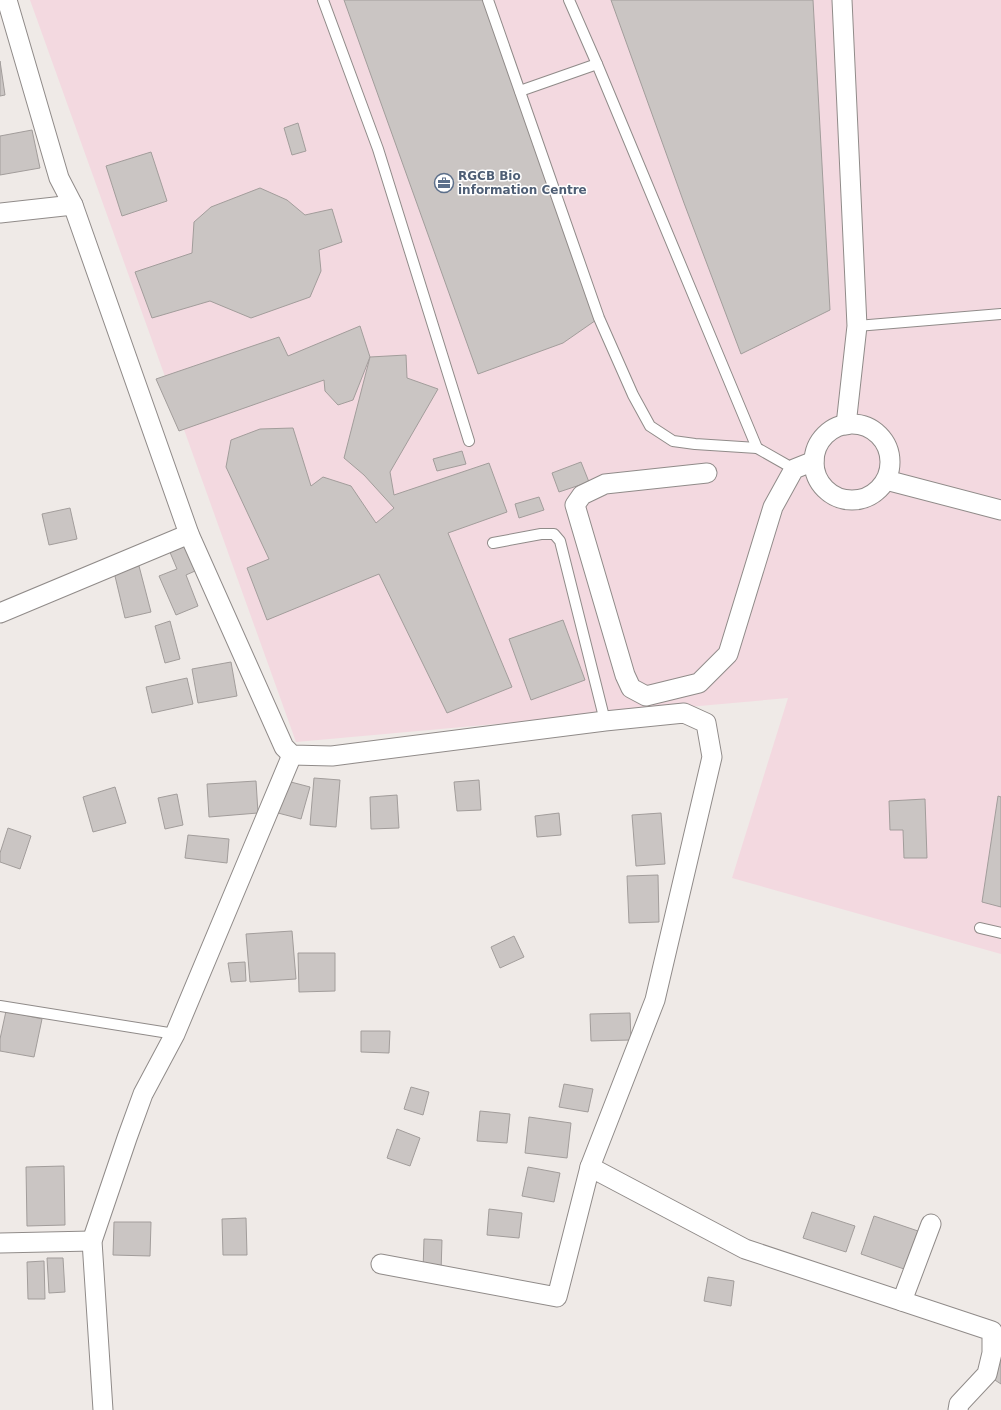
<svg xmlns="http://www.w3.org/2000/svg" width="1001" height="1410" font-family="'DejaVu Sans',sans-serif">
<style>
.commercial{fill:#f3d9e0}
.building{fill:#cac5c3;stroke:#a29d9b}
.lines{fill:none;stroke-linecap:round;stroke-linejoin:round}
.service-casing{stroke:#908b89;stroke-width:12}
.minor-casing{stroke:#908b89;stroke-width:21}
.service{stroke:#fff;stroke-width:10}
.minor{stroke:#fff;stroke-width:19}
.labels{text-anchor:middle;stroke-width:3;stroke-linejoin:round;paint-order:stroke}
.service-label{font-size:12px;font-weight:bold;fill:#4e5e75;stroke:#fff;text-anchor:start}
</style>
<rect width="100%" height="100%" fill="#efeae7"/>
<polygon class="commercial" points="30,0 1001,0 1001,954 732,878 788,698 296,742"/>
<g class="building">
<polygon points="344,0 485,0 599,318 563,343 478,374"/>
<polygon points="611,0 813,0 830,310 741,354 684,203"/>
<polygon points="0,61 5,95 0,96"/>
<polygon points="298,123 306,151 292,155 284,128"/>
<polygon points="32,130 40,168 0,175 0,136"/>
<polygon points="151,152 167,201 122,216 106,166"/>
<polygon points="260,188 287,200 305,215 332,209 342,242 319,250 321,271 310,297 251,318 210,301 152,318 135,272 192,253 194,222 211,207"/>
<polygon points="360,326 370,357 353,400 338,405 325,391 324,380 179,431 156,379 279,337 288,356"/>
<polygon points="406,355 407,378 438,389 390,472 394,495 489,463 507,512 448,533 512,687 447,713 379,574 267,620 247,568 269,559 226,467 231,440 260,429 293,428 311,486 323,477 351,486 376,523 394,508 364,475 344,458 370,357"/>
<polygon points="462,451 466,464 437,471 433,459"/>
<polygon points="581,462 589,482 559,492 552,473"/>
<polygon points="539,497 544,510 519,518 515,504"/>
<polygon points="70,508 77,539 49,545 42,514"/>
<polygon points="184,544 195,571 186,575 198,606 176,615 159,576 177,569 169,550"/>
<polygon points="139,566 151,612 125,618 114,572"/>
<polygon points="563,620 585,680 531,700 509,639"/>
<polygon points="170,621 180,659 165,663 155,626"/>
<polygon points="231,662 237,696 198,703 192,669"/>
<polygon points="187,678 193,704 152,713 146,687"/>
<polygon points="314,778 340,780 336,827 310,825"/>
<polygon points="479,780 481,810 457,811 454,782"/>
<polygon points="256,781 258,813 209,817 207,784"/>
<polygon points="287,781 310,787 301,819 278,813"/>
<polygon points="115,787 126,823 93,832 83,797"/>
<polygon points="177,794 183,825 165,829 158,798"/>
<polygon points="397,795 399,828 371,829 370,797"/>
<polygon points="998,796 1001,797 1001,907 982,902"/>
<polygon points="925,799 927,858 904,858 903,830 890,830 889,801"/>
<polygon points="559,813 561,835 537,837 535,816"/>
<polygon points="661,813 665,864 636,866 632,815"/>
<polygon points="8,828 31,836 20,869 0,862 0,853"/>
<polygon points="188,835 229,839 227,863 185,858"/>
<polygon points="658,875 659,922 629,923 627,876"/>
<polygon points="292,931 296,979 250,982 246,934"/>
<polygon points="514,936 524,957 500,968 491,947"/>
<polygon points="298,953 335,953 335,991 299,992"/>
<polygon points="245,962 246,981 231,982 228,963"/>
<polygon points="6,1011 42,1019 34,1057 0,1051 0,1039"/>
<polygon points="630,1013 631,1040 591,1041 590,1014"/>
<polygon points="361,1031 390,1031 389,1053 361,1052"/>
<polygon points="564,1084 593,1089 588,1112 559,1107"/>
<polygon points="411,1087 429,1092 423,1115 404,1109"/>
<polygon points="480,1111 510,1114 507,1143 477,1141"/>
<polygon points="529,1117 571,1123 567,1158 525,1153"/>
<polygon points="397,1129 420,1138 410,1166 387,1158"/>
<polygon points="64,1166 65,1225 27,1226 26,1167"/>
<polygon points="528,1167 560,1173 554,1202 522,1196"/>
<polygon points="489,1209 522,1213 519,1238 487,1235"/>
<polygon points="812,1212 855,1226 846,1252 803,1238"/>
<polygon points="874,1216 918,1231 904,1269 861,1254"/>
<polygon points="246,1218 247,1255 223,1255 222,1219"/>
<polygon points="114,1222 151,1222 150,1256 113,1255"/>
<polygon points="424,1239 442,1240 441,1272 423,1271"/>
<polygon points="47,1258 63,1258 65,1292 49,1293"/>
<polygon points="44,1261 45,1299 28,1299 27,1262"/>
<polygon points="708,1277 734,1281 731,1306 704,1301"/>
<polygon points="1001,1353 1001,1384 987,1375"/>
</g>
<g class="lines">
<g class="service-casing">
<g id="service">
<polyline points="323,0 378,149 469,441"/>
<polyline points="488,0 599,318 633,395 650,426 673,441 695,444 757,448"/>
<polyline points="569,0 597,64 757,448 794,469"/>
<polyline points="520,91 597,64"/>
<polyline points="857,326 1001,314"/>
<polyline points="493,543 541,534 554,534 560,541 605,721"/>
<polyline points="980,928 1001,933"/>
<polyline points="0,1006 175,1034"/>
</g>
</g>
<g class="minor-casing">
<g id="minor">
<polyline points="7,0 59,178 73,205 189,534 284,747 292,755 332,756 605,721 684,713 706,723 712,757 655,1000 590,1167 557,1297 381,1264"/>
<polyline points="842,0 857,326 846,425"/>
<polyline points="0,213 73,205"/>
<circle cx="852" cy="462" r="38"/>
<polyline points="707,473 605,484 582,495 575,505 625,675 631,688 646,696 699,683 728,654 773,507 794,469 814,461"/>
<polyline points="886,480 1001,510"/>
<polyline points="0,613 189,534"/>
<polyline points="590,1167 745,1249 992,1331 992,1353 987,1374 959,1404 958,1410"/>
<polyline points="0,1243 92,1241"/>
<polyline points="902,1301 931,1224"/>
<polyline points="103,1410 92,1241 127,1138 143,1094 175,1034 292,755"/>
</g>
</g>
<use href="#service" class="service"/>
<use href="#minor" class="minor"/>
</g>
<defs>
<g id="office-ring" transform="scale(1)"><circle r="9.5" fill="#fff" stroke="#5c6f8a" stroke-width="1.5"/><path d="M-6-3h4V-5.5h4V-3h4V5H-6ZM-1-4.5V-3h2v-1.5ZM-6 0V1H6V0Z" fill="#5c6f8a"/></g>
</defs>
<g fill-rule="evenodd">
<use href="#office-ring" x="444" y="183"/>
</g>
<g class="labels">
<g class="service-label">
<text x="458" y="180">RGCB Bio<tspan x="458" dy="14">information Centre</tspan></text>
</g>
</g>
</svg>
